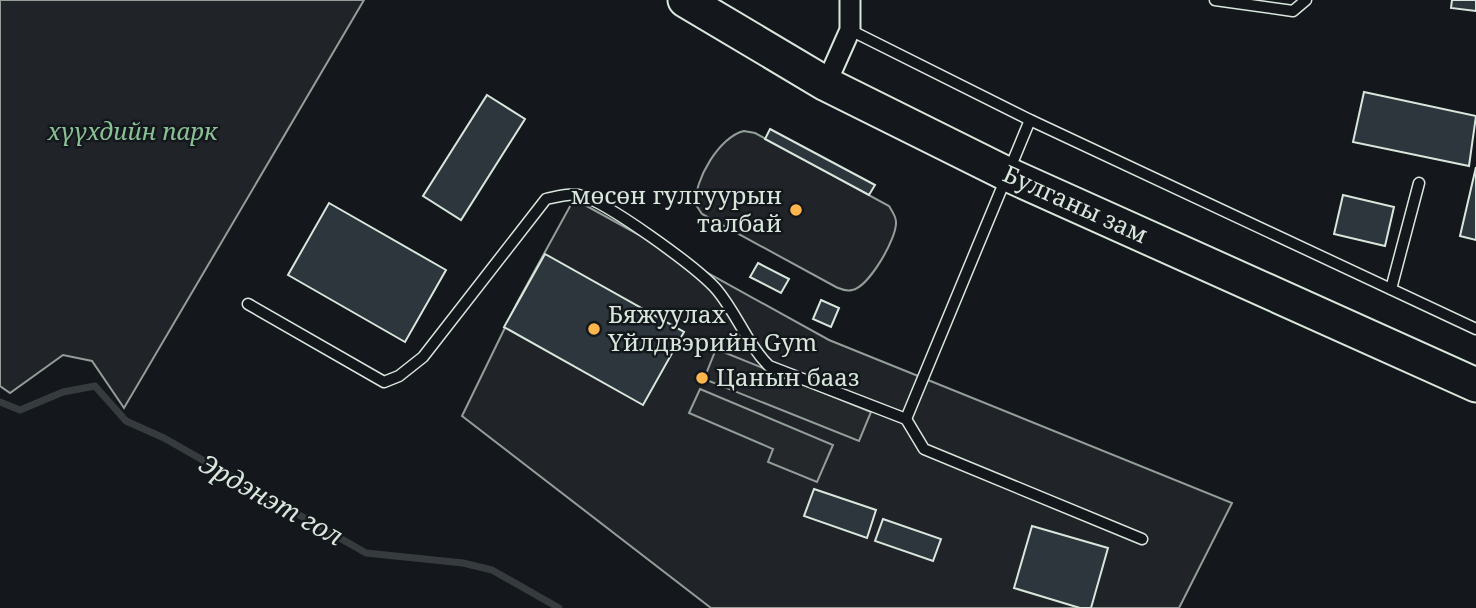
<svg xmlns="http://www.w3.org/2000/svg" width="1476" height="608" font-family="'Noto Serif',serif">
<style>
.green{fill:#202428;stroke:#939e99;stroke-width:2}
.parking{fill:#24282b;stroke:#939e99;stroke-width:2}
.lines{fill:none;stroke-linecap:round;stroke-linejoin:round}
.stream{stroke:#363b3e;stroke-width:7}
.building{fill:#2c363c;stroke:#d8e6dc;stroke-width:2}
.service-casing{stroke:#d8e6dc;stroke-width:13}
.minor-casing{stroke:#d8e6dc;stroke-width:23}
.trunk-casing{stroke:#d8e6dc;stroke-width:37}
.service{stroke:#14181c;stroke-width:10}
.minor{stroke:#14181c;stroke-width:19}
.trunk{stroke:#14181c;stroke-width:33}
.poi-dot{fill:#ffb74d;stroke:#14181c;stroke-width:2.5}
.labels{text-anchor:middle;stroke-width:5;stroke-linejoin:round;paint-order:stroke}
.park-label{font-size:24px;font-style:italic;fill:#8ac095;stroke:#14181c}
.poi-label{font-size:24px;fill:#d8e6dc;stroke:#14181c;text-anchor:start}
.street-label{font-size:24px;fill:#d8e6dc;stroke:#14181c}
.water-label{font-size:26px;font-style:italic;fill:#d8e6dc;stroke:#14181c}
</style>
<rect width="100%" height="100%" fill="#14181c"/>
<g class="green">
<polygon points="0,0 364,0 124,408 92,361 63,355 10,393 0,386"/>
<path d="M744,131L755,133L889,206C892,211 896,216 896,222C897,238 869,287 852,290C846,292 841,289 836,287L702,214L696,205C693,181 720,136 744,131Z"/>
<polygon points="574,199 829,340 1232,503 1179,608 711,608 462,416 517,303"/>
</g>
<g class="parking">
<polygon points="716,349 871,412 859,441 704,379"/>
<polygon points="700,389 833,445 817,482 768,462 773,449 689,413"/>
</g>
<g class="lines">
<polyline class="stream" points="0,402 20,410 63,392 95,386 126,421 164,438 366,553 463,563 492,570 559,608"/>
</g>
<g class="building">
<polygon points="1452,0 1476,0 1476,11 1451,8"/>
<polygon points="1364,92 1476,116 1469,166 1353,142"/>
<polygon points="487,95 525,119 461,220 423,196"/>
<polygon points="770,129 875,185 869,195 765,139"/>
<polygon points="1476,167 1476,240 1460,236"/>
<polygon points="1343,195 1394,207 1385,246 1334,234"/>
<polygon points="329,203 446,270 405,342 288,275"/>
<polygon points="545,254 684,332 643,405 504,327"/>
<polygon points="758,263 789,279 781,293 750,277"/>
<polygon points="821,300 839,308 831,327 813,319"/>
<polygon points="814,489 876,510 867,538 804,516"/>
<polygon points="883,519 941,539 933,561 875,541"/>
<polygon points="1032,526 1108,548 1091,608 1080,608 1014,588"/>
</g>
<g class="lines">
<g class="service-casing">
<g id="service">
<polyline points="1215,0 1293,11 1306,0"/>
<polyline points="850,30 1030,120 1476,329"/>
<polyline points="1391,289 1419,183"/>
<path d="M248,304L384,382L399,376L423,357L546,199C556,197 569,193 579,195C606,201 698,268 717,290C737,314 747,344 769,366L906,419L1030,120"/>
<polyline points="906,419 924,449 1142,539"/>
</g>
</g>
<g class="minor-casing">
<polyline id="minor" points="826,84 850,30 850,0"/>
</g>
<g class="trunk-casing">
<g id="trunk">
<path id="s1" d="M685,0L826,84L1009,175L1476,385"/>
</g>
</g>
<use href="#service" class="service"/>
<use href="#minor" class="minor"/>
<use href="#trunk" class="trunk"/>
</g>
<g class="poi-dot">
<circle cx="796" cy="210" r="7"/>
<circle cx="594" cy="329" r="7"/>
<circle cx="702" cy="378" r="7"/>
</g>
<g class="labels">
<g class="park-label">
<text x="133" y="140">хүүхдийн парк</text>
</g>
<g class="poi-label">
<text x="782" y="204" text-anchor="end">мөсөн гулгуурын<tspan x="782" dy="28">талбай</tspan></text>
<text x="608" y="323">Бяжуулах<tspan x="608" dy="28">Үйлдвэрийн Gym</tspan></text>
<text x="716" y="386">Цанын бааз</text>
</g>
<g class="street-label">
<text dy="8" stroke="none"><textPath href="#s1" startOffset="441">Булганы зам</textPath></text>
</g>
<g class="water-label">
<text transform="translate(271 500) rotate(29)" y="9">Эрдэнэт гол</text>
</g>
</g>
</svg>
